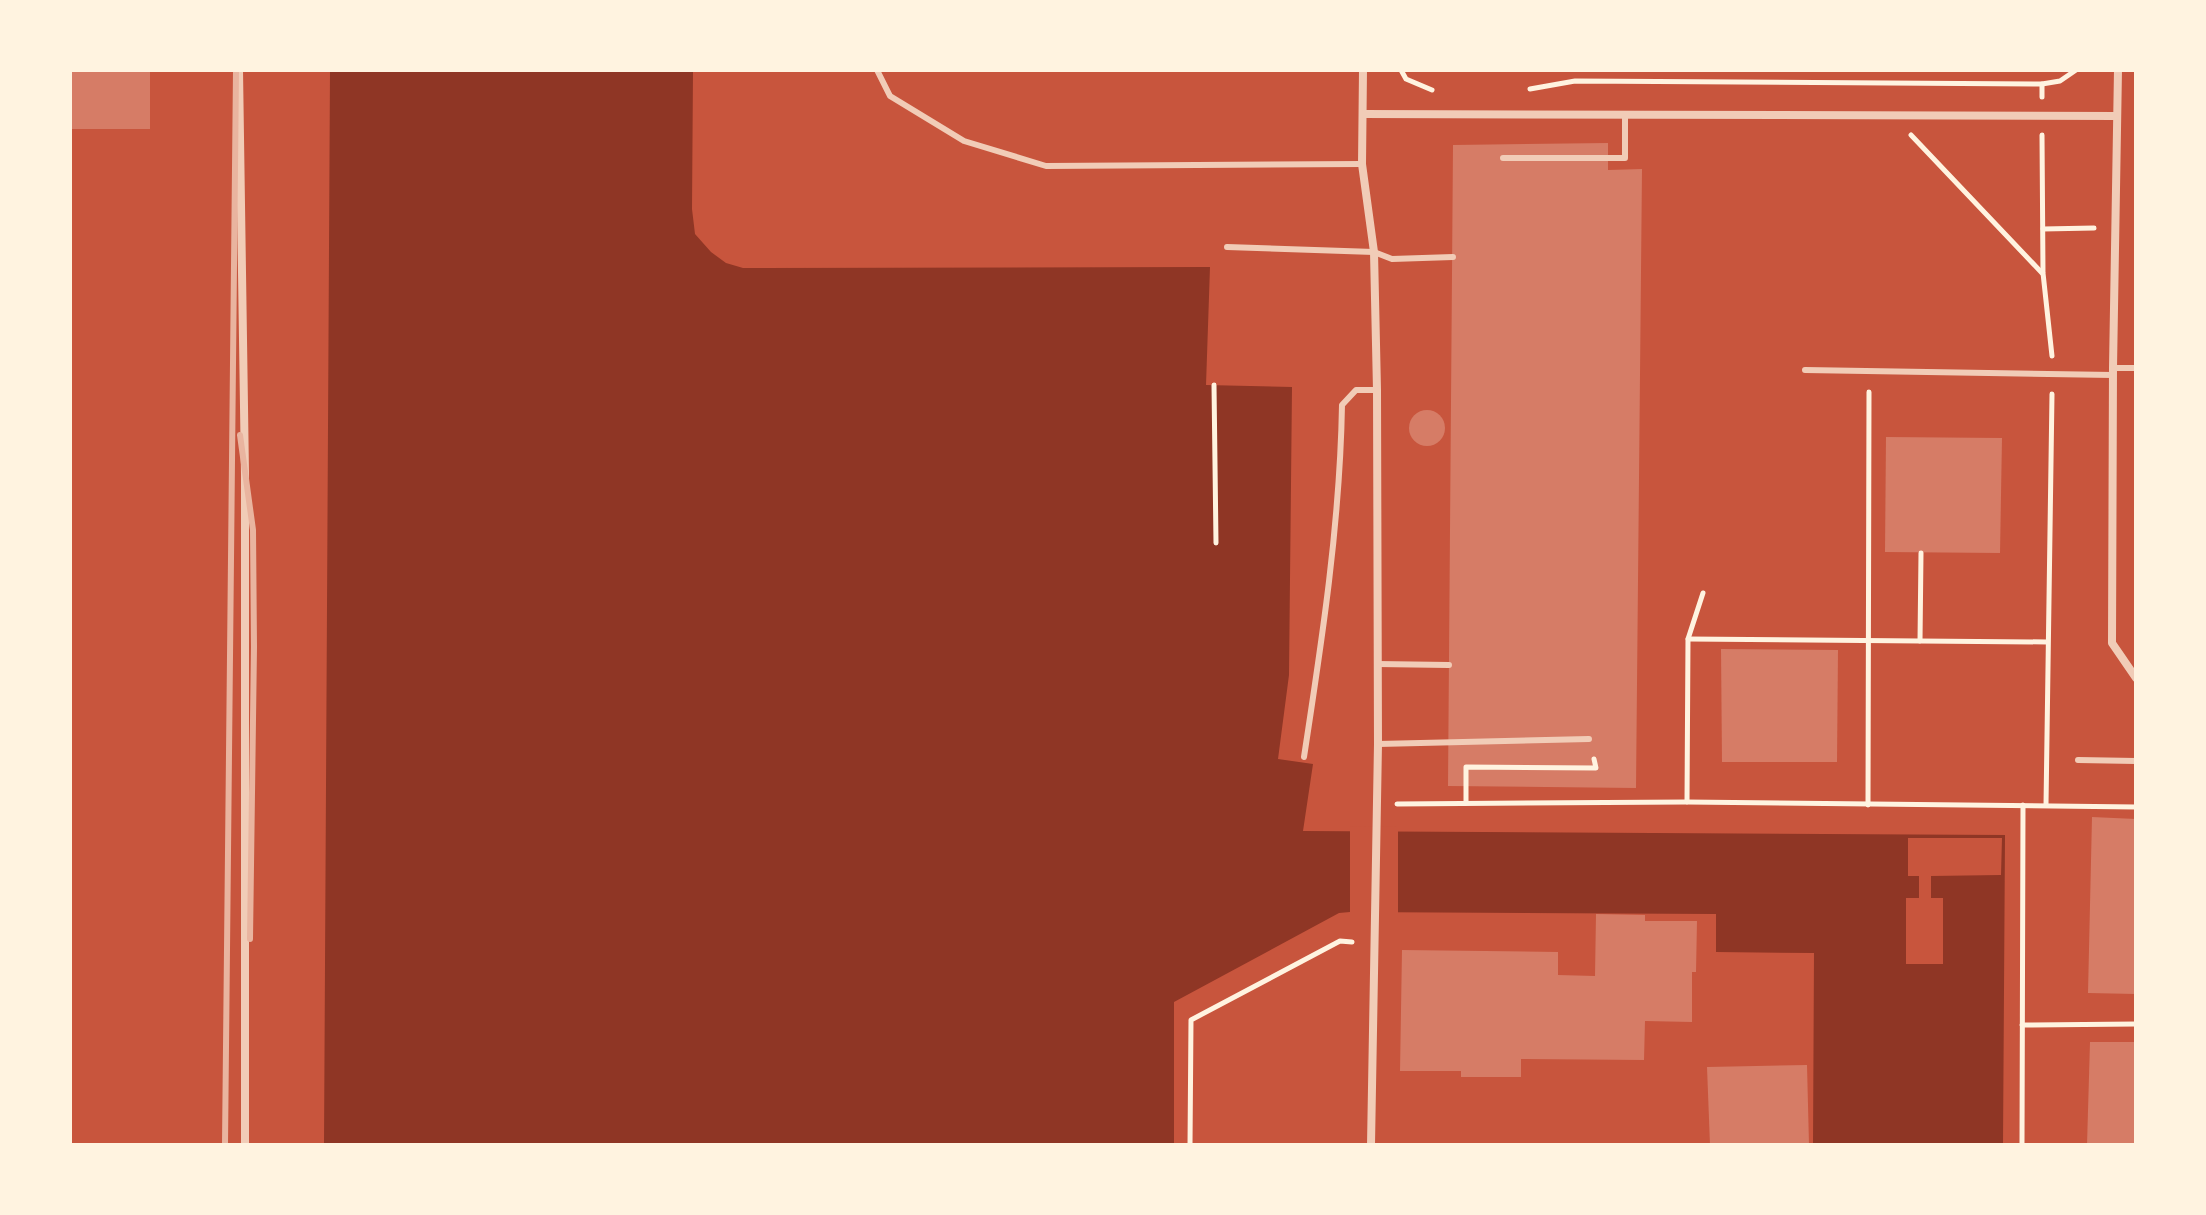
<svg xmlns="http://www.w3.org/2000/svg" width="2206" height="1215" font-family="Inter,sans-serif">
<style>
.water{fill:#8f3625}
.pier{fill:#c8553d}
.building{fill:#d67c66}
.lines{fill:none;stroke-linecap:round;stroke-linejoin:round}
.path{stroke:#fff3e0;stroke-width:5}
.service{stroke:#f1ccb7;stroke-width:6}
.minor{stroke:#f1ccb7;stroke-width:8}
.rail{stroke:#e9b49f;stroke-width:6}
</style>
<rect width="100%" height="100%" fill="#c8553d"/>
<polygon class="water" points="330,70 693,70 692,209 695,234 711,252 726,263 743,268 1210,267 1206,385 1292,387 1289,675 1278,759 1313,764 1303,831 2005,835 2003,1145 1813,1145 1814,953 1716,952 1716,914 1350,912 1339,913 1174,1002 1174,1145 324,1145"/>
<g class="pier">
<polygon points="1350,826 1398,827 1398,916 1350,916"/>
<polygon points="1908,838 2002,838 2001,875 1931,876 1931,898 1943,898 1943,964 1906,964 1906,898 1919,898 1919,876 1908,876"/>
</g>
<g class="building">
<rect x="70" y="70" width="80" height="59"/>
<polygon points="1608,143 1608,170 1642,169 1636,788 1448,786 1453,145"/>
<circle cx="1427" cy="428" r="18"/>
<polygon points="1886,437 2002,438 2000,553 1885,552"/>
<polygon points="1721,649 1838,650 1837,762 1722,762"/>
<polygon points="2092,817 2136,819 2136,994 2088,993"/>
<polygon points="1596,914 1645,915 1645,921 1697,921 1696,972 1692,972 1692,1022 1645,1021 1644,1060 1521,1059 1521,1077 1461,1077 1461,1071 1400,1071 1402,950 1558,952 1558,975 1595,976"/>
<polygon points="2090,1042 2136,1042 2136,1145 2087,1145"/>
<polygon points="1807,1065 1809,1145 1710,1145 1707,1067"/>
</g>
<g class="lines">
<g class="path">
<polyline points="1401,70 1406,79 1432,90"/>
<polyline points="2042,84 2042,97"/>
<polyline points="1530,89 1575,81 2042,84 2060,81 2076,70"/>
<polyline points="1911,135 2042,273"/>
<polyline points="2042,135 2043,273 2052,356"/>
<polyline points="2043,229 2094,228"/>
<polyline points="1214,385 1216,543"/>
<polyline points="1688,639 2047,642"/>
<polyline points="1920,641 1921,553"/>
<polyline points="1687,802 1688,639 1703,593"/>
<polyline points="1466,803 1466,767 1596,768 1594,759"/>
<polyline points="1397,804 1687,802 2136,807"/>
<polyline points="1868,805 1869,392"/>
<polyline points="2046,805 2052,394"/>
<polyline points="2022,1025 2136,1024"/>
<polyline points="1190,1145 1191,1020 1340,941 1352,942"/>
<polyline points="2022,1145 2023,805"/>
</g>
<g class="service">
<polyline points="877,70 890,96 964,141 1046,166 1362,164"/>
<polyline points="1503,158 1625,158 1625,115"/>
<polyline points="1227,247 1374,252 1392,259 1453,257"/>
<polyline points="2113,368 2136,368"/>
<polyline points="1805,370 2113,375"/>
<polyline points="1377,664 1449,665"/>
<polyline points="1378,744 1589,739"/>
<path d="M1304,757C1322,640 1340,523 1342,405L1356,390H1377"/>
<polyline points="2078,760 2136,761"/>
</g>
<g class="minor">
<polyline points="239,70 245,474 245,1145"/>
<polyline points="1363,70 1362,164 1374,252 1377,390 1378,744 1371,1145"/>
<polyline points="2118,70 2113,368 2112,643 2136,678"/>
<polyline points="1363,114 2116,116"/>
</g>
<g class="rail">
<polyline points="240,435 253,530 254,647 250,939"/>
<polyline points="225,1145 236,70"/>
</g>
</g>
<rect width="2206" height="1215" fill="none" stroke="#fff3e0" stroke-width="144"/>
</svg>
